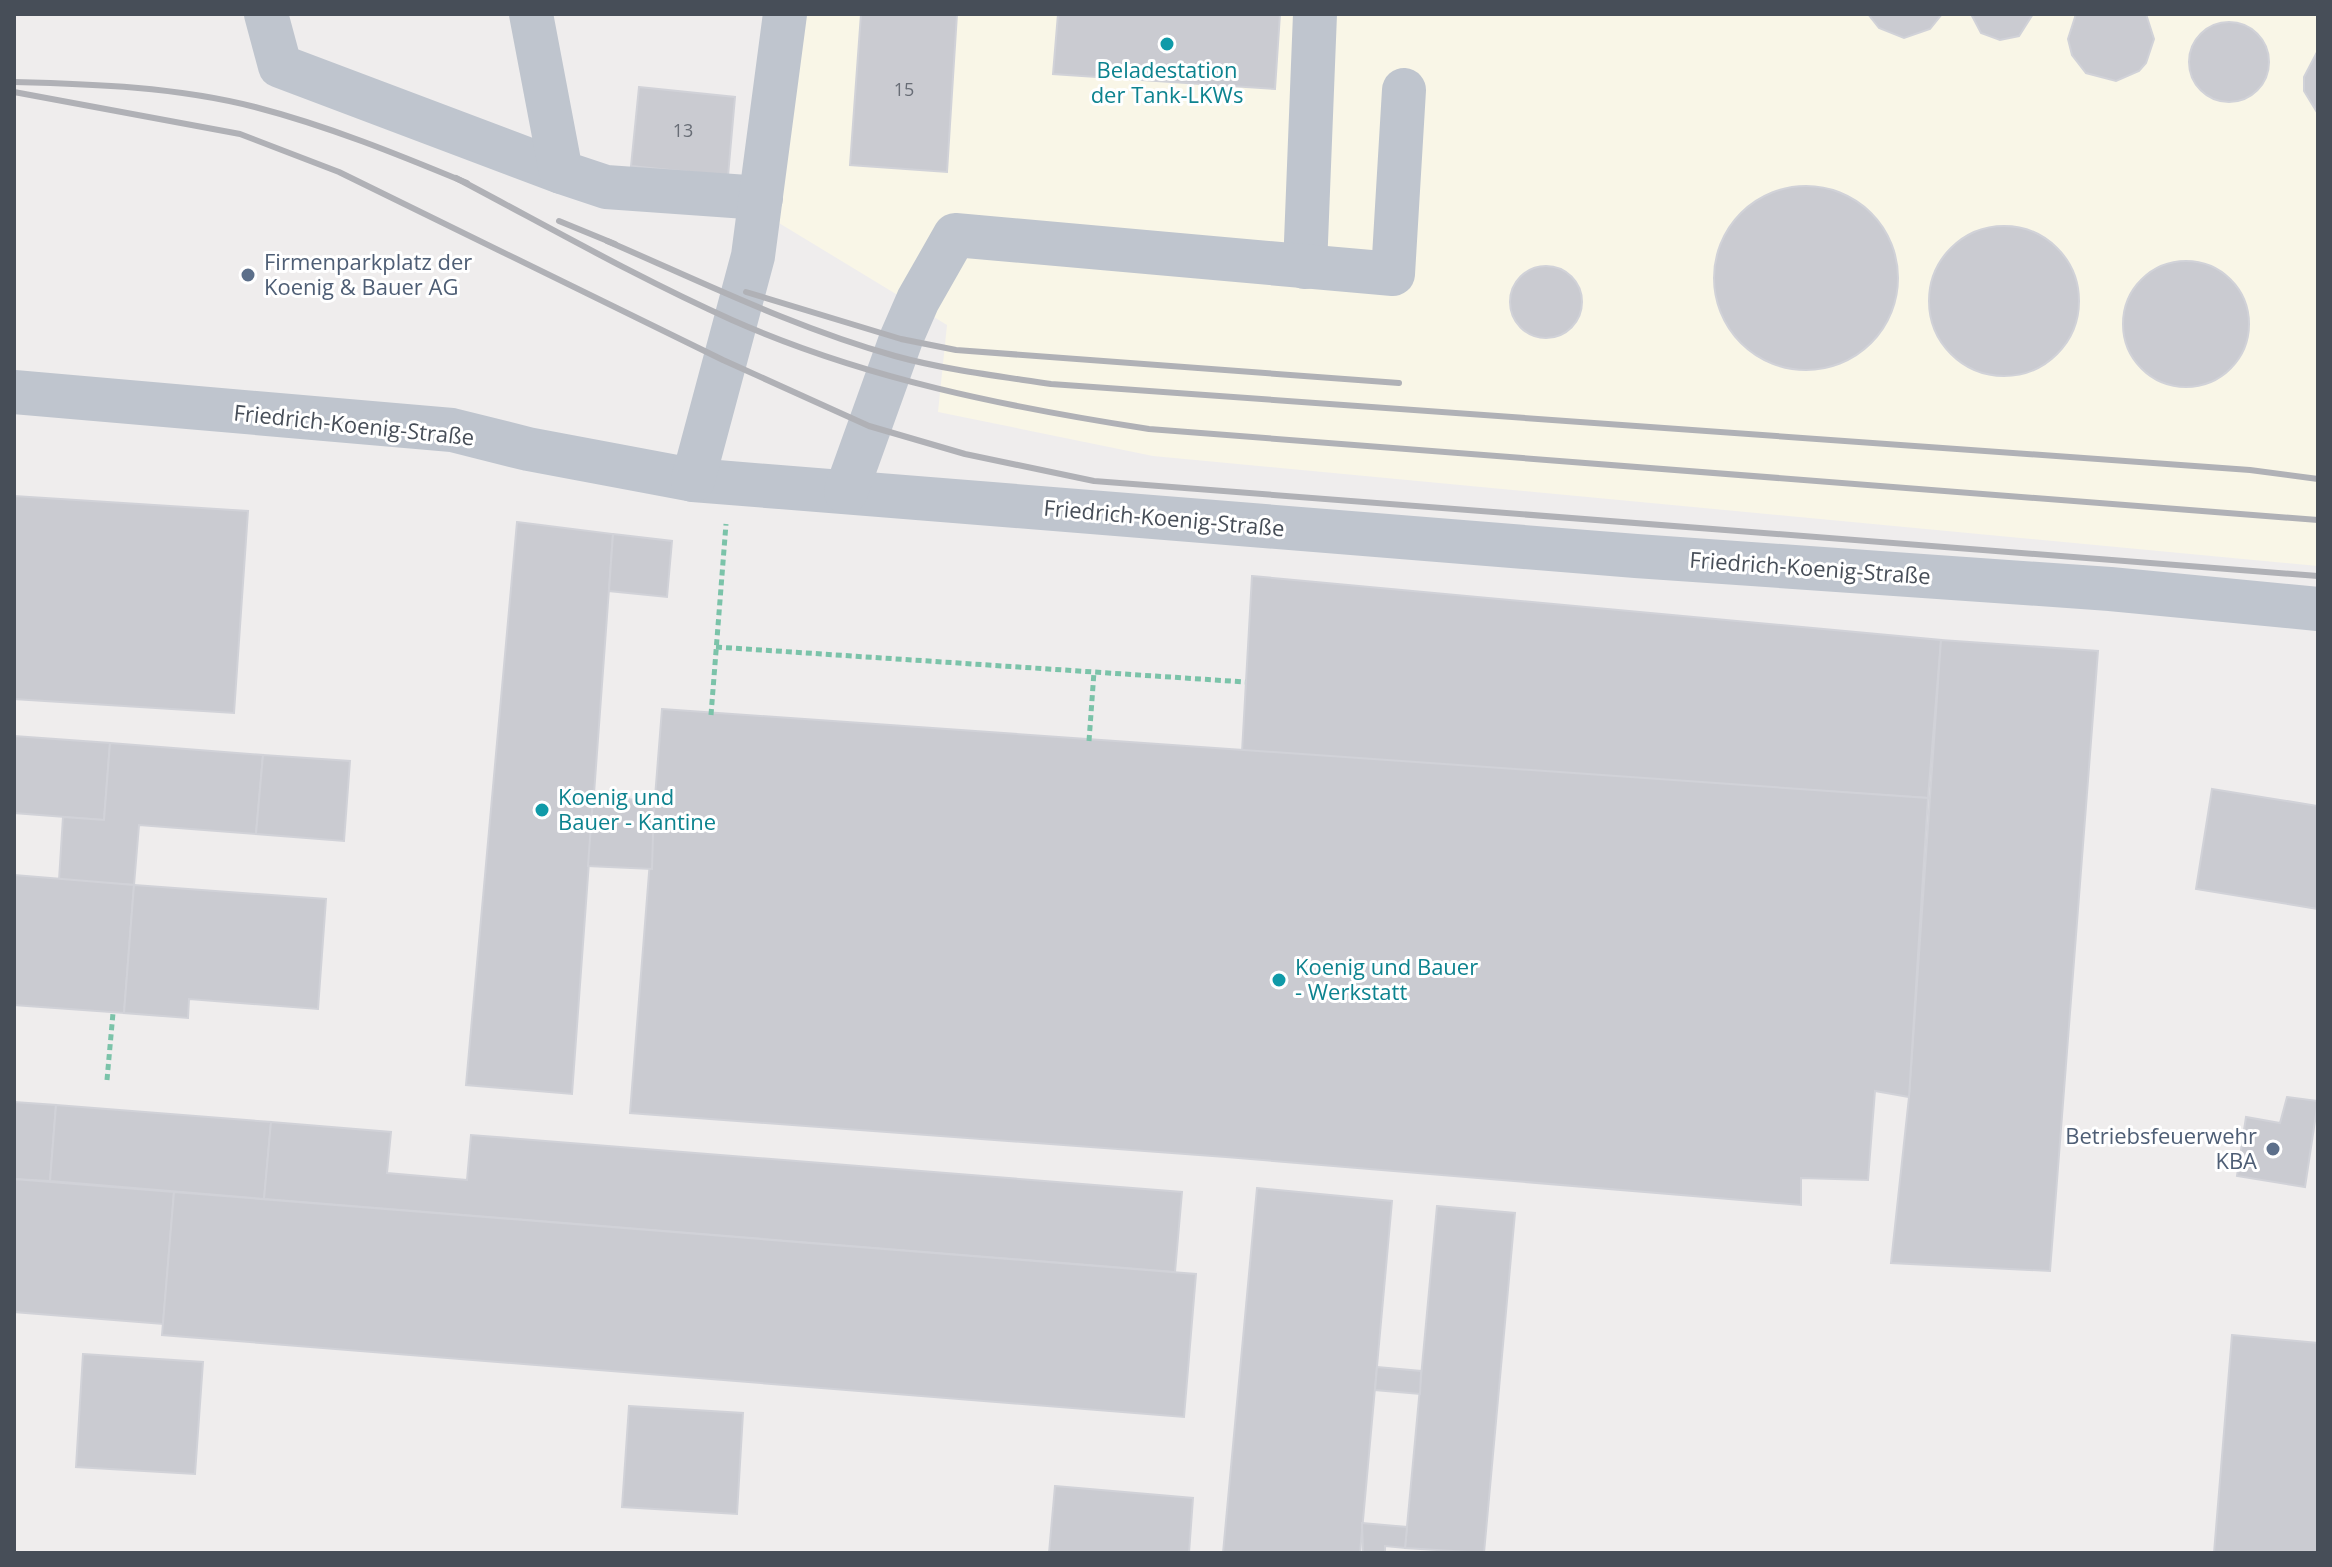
<svg xmlns="http://www.w3.org/2000/svg" width="2332" height="1567" font-family="'Open Sans',sans-serif">
<style>
.commercial{fill:#f9f6e7}
.building{fill:#cacbd1;stroke:#d1d2d8;stroke-width:2}
.lines{fill:none;stroke-linecap:round;stroke-linejoin:round}
.path{stroke:#7bc3a9;stroke-width:5;stroke-dasharray:6 4;stroke-linecap:butt}
.minor{stroke:#bfc5ce;stroke-width:44}
.rail{stroke:#b0b1b6;stroke-width:6}
.culture-dot{fill:#0f9aa8;stroke:#fff;stroke-width:3}
.service-dot{fill:#5c6f8a;stroke:#fff;stroke-width:3}
.labels{text-anchor:middle;stroke-width:6;stroke-linejoin:round;paint-order:stroke}
.number-label{font-size:18px;fill:#686d76}
.culture-label{font-size:22px;fill:#0d838f;stroke:#fff;text-anchor:start}
.service-label{font-size:22px;fill:#4e5e75;stroke:#fff;text-anchor:start}
.street-label{font-size:22px;fill:#474e58;stroke:#fff}
</style>
<rect width="100%" height="100%" fill="#efeded"/>
<polygon class="commercial" points="797,14 2318,14 2318,566 1153,456 938,412 947,325 774,220"/>
<g class="building">
<polygon points="861,14 957,14 947,172 850,165"/>
<polygon points="1058,14 1280,14 1275,89 1053,74"/>
<polygon points="1868,14 1942,14 1930,29 1904,38 1879,28"/>
<polygon points="1971,14 2033,14 2019,36 2000,40 1981,33"/>
<polygon points="2076,14 2146,14 2154,39 2146,63 2139,71 2116,81 2086,73 2072,55 2068,39"/>
<circle cx="2229" cy="62" r="40"/>
<polygon points="2317,52 2318,51 2318,114 2304,91 2304,77"/>
<polygon points="639,87 735,97 728,176 631,166"/>
<circle cx="1806" cy="278" r="92"/>
<circle cx="2004" cy="301" r="75"/>
<circle cx="2186" cy="324" r="63"/>
<circle cx="1546" cy="302" r="36"/>
<polygon points="14,496 248,511 234,713 14,699"/>
<polygon points="517,522 613,534 572,1094 466,1085"/>
<polygon points="613,534 672,541 667,597 609,591"/>
<polygon points="1252,576 1941,640 1928,798 1242,752"/>
<polygon points="1941,640 2098,651 2050,1271 1891,1263 1909,1097"/>
<polygon points="662,709 1928,798 1909,1097 1875,1091 1868,1180 1801,1178 1801,1205 1226,1157 630,1113"/>
<polygon points="14,736 110,743 104,820 14,813"/>
<polygon points="110,743 263,755 256,834 139,825 134,885 59,880 63,817 104,820"/>
<polygon points="263,755 350,761 344,841 256,834"/>
<polygon points="2212,789 2318,806 2318,909 2196,889"/>
<polygon points="593,797 654,801 652,869 588,866"/>
<polygon points="14,875 134,885 124,1013 14,1005"/>
<polygon points="134,885 326,899 318,1009 189,999 188,1018 124,1013"/>
<polygon points="2287,1097 2318,1101 2305,1187 2237,1176 2246,1117 2280,1123"/>
<polygon points="14,1102 56,1105 50,1181 14,1179"/>
<polygon points="56,1105 271,1122 264,1199 50,1181"/>
<polygon points="271,1122 391,1132 387,1173 467,1180 471,1135 1182,1192 1175,1272 264,1199"/>
<polygon points="14,1179 174,1192 163,1324 14,1312"/>
<polygon points="1257,1188 1392,1201 1360,1553 1223,1553"/>
<polygon points="174,1192 1196,1274 1184,1417 162,1335"/>
<polygon points="1437,1206 1515,1213 1484,1553 1405,1548"/>
<polygon points="2232,1335 2318,1343 2318,1553 2214,1553"/>
<polygon points="83,1354 203,1362 195,1474 76,1467"/>
<polygon points="1377,1367 1421,1371 1420,1394 1375,1390"/>
<polygon points="629,1406 743,1413 737,1514 622,1507"/>
<polygon points="1055,1486 1193,1498 1189,1553 1049,1553"/>
<polygon points="1362,1523 1407,1527 1405,1548 1385,1546 1385,1553 1363,1553"/>
</g>
<g class="lines">
<g class="path">
<polyline points="716,647 1245,682"/>
<polyline points="711,715 726,524"/>
<polyline points="1089,741 1094,672"/>
<polyline points="107,1080 113,1013"/>
</g>
<g class="minor">
<polyline points="266,14 280,66 561,172"/>
<polyline points="531,14 561,172 606,187 761,198"/>
<polyline points="1305,267 1315,14"/>
<polyline points="14,392 452,430 528,449 693,480 1636,556 2110,589 2318,609"/>
<polyline points="693,480 753,256 785,14"/>
<polyline points="846,492 901,339 918,300 955,235 1393,274 1404,90"/>
</g>
<g class="rail">
<path d="M14,82C94,84 177,87 255,107C328,126 397,154 467,183"/>
<polyline points="14,92 240,134 339,172 723,360 869,426 965,454 1094,481 2318,576"/>
<path d="M456,178C547,226 638,278 732,320C865,379 1007,407 1149,429L2318,520"/>
<polyline points="559,221 615,244"/>
<path d="M607,241C702,282 795,328 895,356C946,370 998,376 1051,384L2250,470L2318,479"/>
<polyline points="746,292 901,339 956,350 1399,383"/>
</g>
</g>
<g class="culture-dot">
<circle cx="1167" cy="44" r="8"/>
<circle cx="542" cy="810" r="8"/>
<circle cx="1279" cy="980" r="8"/>
</g>
<g class="service-dot">
<circle cx="248" cy="275" r="8"/>
<circle cx="2273" cy="1149" r="8"/>
</g>
<g class="labels">
<g class="number-label">
<text x="904" y="96">15</text>
<text x="683" y="137">13</text>
</g>
<g class="culture-label">
<text x="1167" y="78" text-anchor="middle">Beladestation<tspan x="1167" dy="25">der Tank-LKWs</tspan></text>
<text x="558" y="805">Koenig und<tspan x="558" dy="25">Bauer - Kantine</tspan></text>
<text x="1295" y="975">Koenig und Bauer<tspan x="1295" dy="25">- Werkstatt</tspan></text>
</g>
<g class="service-label">
<text x="264" y="270">Firmenparkplatz der<tspan x="264" dy="25">Koenig &amp; Bauer AG</tspan></text>
<text x="2257" y="1144" text-anchor="end">Betriebsfeuerwehr<tspan x="2257" dy="25">KBA</tspan></text>
</g>
<g class="street-label">
<text transform="translate(354 425) rotate(6)" y="8">Friedrich-Koenig-Straße</text>
<text transform="translate(1164 518) rotate(5)" y="8">Friedrich-Koenig-Straße</text>
<text transform="translate(1810 568) rotate(4)" y="8">Friedrich-Koenig-Straße</text>
</g>
</g>
<rect width="2332" height="1567" fill="none" stroke="#474e58" stroke-width="32"/>
</svg>
